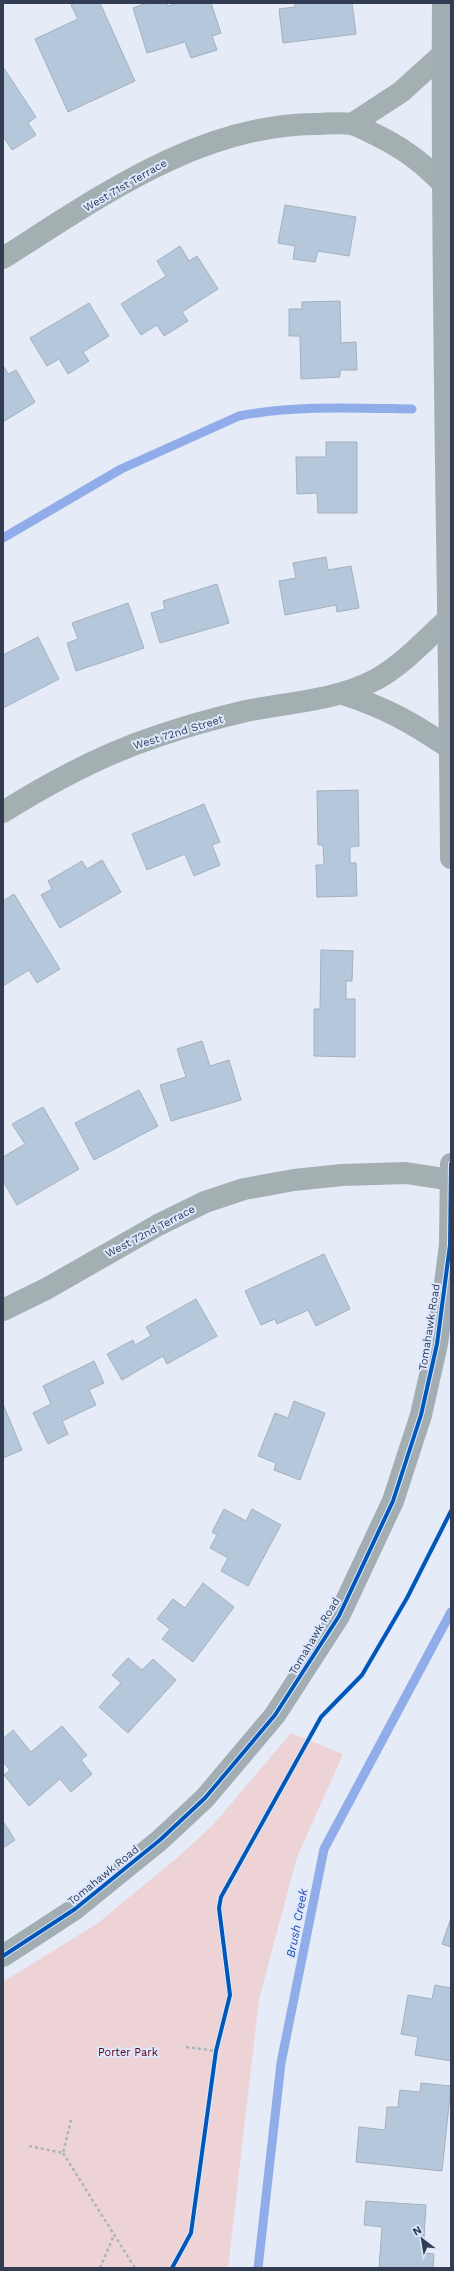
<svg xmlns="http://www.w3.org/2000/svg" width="454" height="2271" font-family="'Work Sans',sans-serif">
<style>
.green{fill:#edd3d5}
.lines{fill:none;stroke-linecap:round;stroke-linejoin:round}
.stream{stroke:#90ace9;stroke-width:9}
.building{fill:#b5c8db;stroke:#a4b0bd}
.path{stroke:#abb4b9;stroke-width:2.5;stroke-dasharray:3 3;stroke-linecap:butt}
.street{stroke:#a4afb1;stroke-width:22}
.secondary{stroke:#a2aeb1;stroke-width:22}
.cycleway-casing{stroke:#dde8ff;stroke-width:6}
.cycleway{stroke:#0057b8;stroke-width:4}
.labels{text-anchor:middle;stroke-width:4;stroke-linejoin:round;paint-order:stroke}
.street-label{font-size:11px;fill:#323d53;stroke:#dde8ff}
.park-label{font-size:11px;fill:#61000a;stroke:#dde8ff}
.water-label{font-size:12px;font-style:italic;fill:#264dac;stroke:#dde8ff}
</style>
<rect width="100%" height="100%" fill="#e5ebf7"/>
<polygon class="green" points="291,1733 343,1754 297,1857 259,1999 228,2268 3,2268 3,1982 98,1923 178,1857 213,1825"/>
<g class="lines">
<g class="stream">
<path d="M3,538L121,469L239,416C293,405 357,408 412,409"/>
<polyline points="258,2268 281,2063 324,1849 451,1612"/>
</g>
</g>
<g class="building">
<polygon points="75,3 100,3 135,81 68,112 35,39 78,19 71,5"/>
<polygon points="147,3 167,3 168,6 179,3 211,3 221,33 212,36 217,50 191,58 185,42 147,53 133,8"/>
<polygon points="295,3 352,3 356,34 283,43 279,9 295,7"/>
<polygon points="3,67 36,117 28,123 36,135 12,150 3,136"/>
<polygon points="285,205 356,217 349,256 318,251 315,262 293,259 295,246 278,243"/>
<polygon points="180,246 189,261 197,256 218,289 182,312 188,321 164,336 157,325 141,335 121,304 166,276 157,261"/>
<polygon points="340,301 341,343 356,342 357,370 340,370 340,377 301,379 300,336 289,336 289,309 302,309 302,302"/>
<polygon points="89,303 109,336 83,352 89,361 68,374 59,359 47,366 30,338"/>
<polygon points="3,365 8,374 16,370 35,402 3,422"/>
<polygon points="326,442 357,442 357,513 318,513 317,493 297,494 296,457 326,457"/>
<polygon points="326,557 328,570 351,566 359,608 337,612 336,605 285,615 279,581 296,578 293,563"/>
<polygon points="217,584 229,623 160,643 151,613 165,609 163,601"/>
<polygon points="128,603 144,648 76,671 67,643 78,639 72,623"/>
<polygon points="38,637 59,679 3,708 3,655"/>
<polygon points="358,790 359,846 350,847 350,863 356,863 357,896 317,897 316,865 324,865 323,845 318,845 317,791"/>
<polygon points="204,804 220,842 212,845 220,865 194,876 185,854 147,870 132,834"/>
<polygon points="102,860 121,892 60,928 41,895 52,889 48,881 82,861 87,869"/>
<polygon points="14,894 60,969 37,983 29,970 3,986 3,901"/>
<polygon points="321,950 353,951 352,981 346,981 346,999 355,999 355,1057 314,1056 314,1009 320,1009"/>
<polygon points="202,1041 210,1066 229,1060 241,1100 171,1121 160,1085 186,1077 177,1049"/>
<polygon points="139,1090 158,1126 94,1160 75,1123"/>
<polygon points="43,1107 79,1169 17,1205 3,1181 3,1157 25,1144 12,1124"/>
<polygon points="324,1254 350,1309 316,1326 308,1310 277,1324 275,1319 261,1325 245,1291"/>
<polygon points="196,1299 217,1336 167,1364 163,1356 122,1380 107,1354 133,1340 135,1345 151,1336 146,1327"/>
<polygon points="94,1361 104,1383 89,1390 96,1405 62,1421 68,1434 48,1444 33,1413 51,1404 43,1386"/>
<polygon points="294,1401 325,1413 300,1480 274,1470 276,1463 258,1456 275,1413 288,1418"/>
<polygon points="3,1404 22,1450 3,1458"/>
<polygon points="224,1509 246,1521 252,1509 281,1525 248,1586 221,1571 228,1558 210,1548 217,1535 212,1532"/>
<polygon points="203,1583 234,1607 193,1662 162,1639 170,1629 157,1619 173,1599 185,1608"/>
<polygon points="128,1658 142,1670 153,1659 176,1680 128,1733 99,1707 121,1683 112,1675"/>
<polygon points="62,1726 87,1755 81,1760 92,1774 71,1792 60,1779 29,1806 4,1775 10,1770 3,1762 3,1739 13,1730 31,1752"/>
<polygon points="3,1821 15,1840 3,1848"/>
<polygon points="451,1918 451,1947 442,1944"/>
<polygon points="435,1985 451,1988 451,2061 415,2055 418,2037 401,2034 408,1995 432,1999"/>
<polygon points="421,2083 451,2086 442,2171 356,2162 359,2127 385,2130 387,2107 398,2107 400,2090 420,2092"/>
<polygon points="366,2201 426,2205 423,2253 434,2254 433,2268 379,2268 382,2227 364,2225"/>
</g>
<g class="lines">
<g class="path">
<polyline points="186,2047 216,2051"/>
<polyline points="29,2146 63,2153 71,2120"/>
<polyline points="63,2153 135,2268"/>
<polyline points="100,2268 114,2235"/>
</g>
<g class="street">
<polyline points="352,124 401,92 443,54"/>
<path d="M3,258C98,198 198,125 315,124C326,124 340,122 351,124C357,125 363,129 368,131C398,145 419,159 442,183"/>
<path d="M343,694C386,708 411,722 448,747"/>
<path d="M3,812C51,782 101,755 155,737C184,727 216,718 246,711C289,702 334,701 375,680C403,665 426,639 449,618"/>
<polyline points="3,1310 46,1289 158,1225 205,1202 244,1189 294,1180 342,1175 406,1173 451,1180"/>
</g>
<g class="secondary">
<path d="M443,3C441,288 449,573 451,858"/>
<polyline points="3,1956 75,1909 160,1840 205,1798 275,1715 339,1616 393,1501 421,1415 437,1344 450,1245 451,1164"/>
</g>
<g class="cycleway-casing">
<g id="cycleway">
<polyline points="3,1956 75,1909 160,1840 205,1798 275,1715 339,1616 393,1501 421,1415 437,1344 450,1245 451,1164"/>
<polyline points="172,2268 191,2233 216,2051 230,1995 219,1908 221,1897 321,1717 362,1675 407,1598 451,1511"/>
</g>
</g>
<use href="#cycleway" class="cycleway"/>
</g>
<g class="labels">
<g class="street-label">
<text transform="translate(125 185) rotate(-30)" y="4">West 71st Terrace</text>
<text transform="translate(178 732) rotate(-17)" y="4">West 72nd Street</text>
<text transform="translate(150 1231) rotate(-28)" y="4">West 72nd Terrace</text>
<text transform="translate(429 1327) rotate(-81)" y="4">Tomahawk Road</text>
<text transform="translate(314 1636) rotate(-59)" y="4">Tomahawk Road</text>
<text transform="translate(103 1875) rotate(-39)" y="4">Tomahawk Road</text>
</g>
<g class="park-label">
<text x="128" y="2056">Porter Park</text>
</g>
<g class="water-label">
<text transform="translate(297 1923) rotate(-79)" y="4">Brush Creek</text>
</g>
</g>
<rect width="454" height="2271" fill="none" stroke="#323d53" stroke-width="8"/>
<g transform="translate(422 2239) rotate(329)" stroke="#dde8ff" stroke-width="3" paint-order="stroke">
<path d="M0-3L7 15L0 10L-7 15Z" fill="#323d53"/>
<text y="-6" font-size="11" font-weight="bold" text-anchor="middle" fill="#323d53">N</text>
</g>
</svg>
